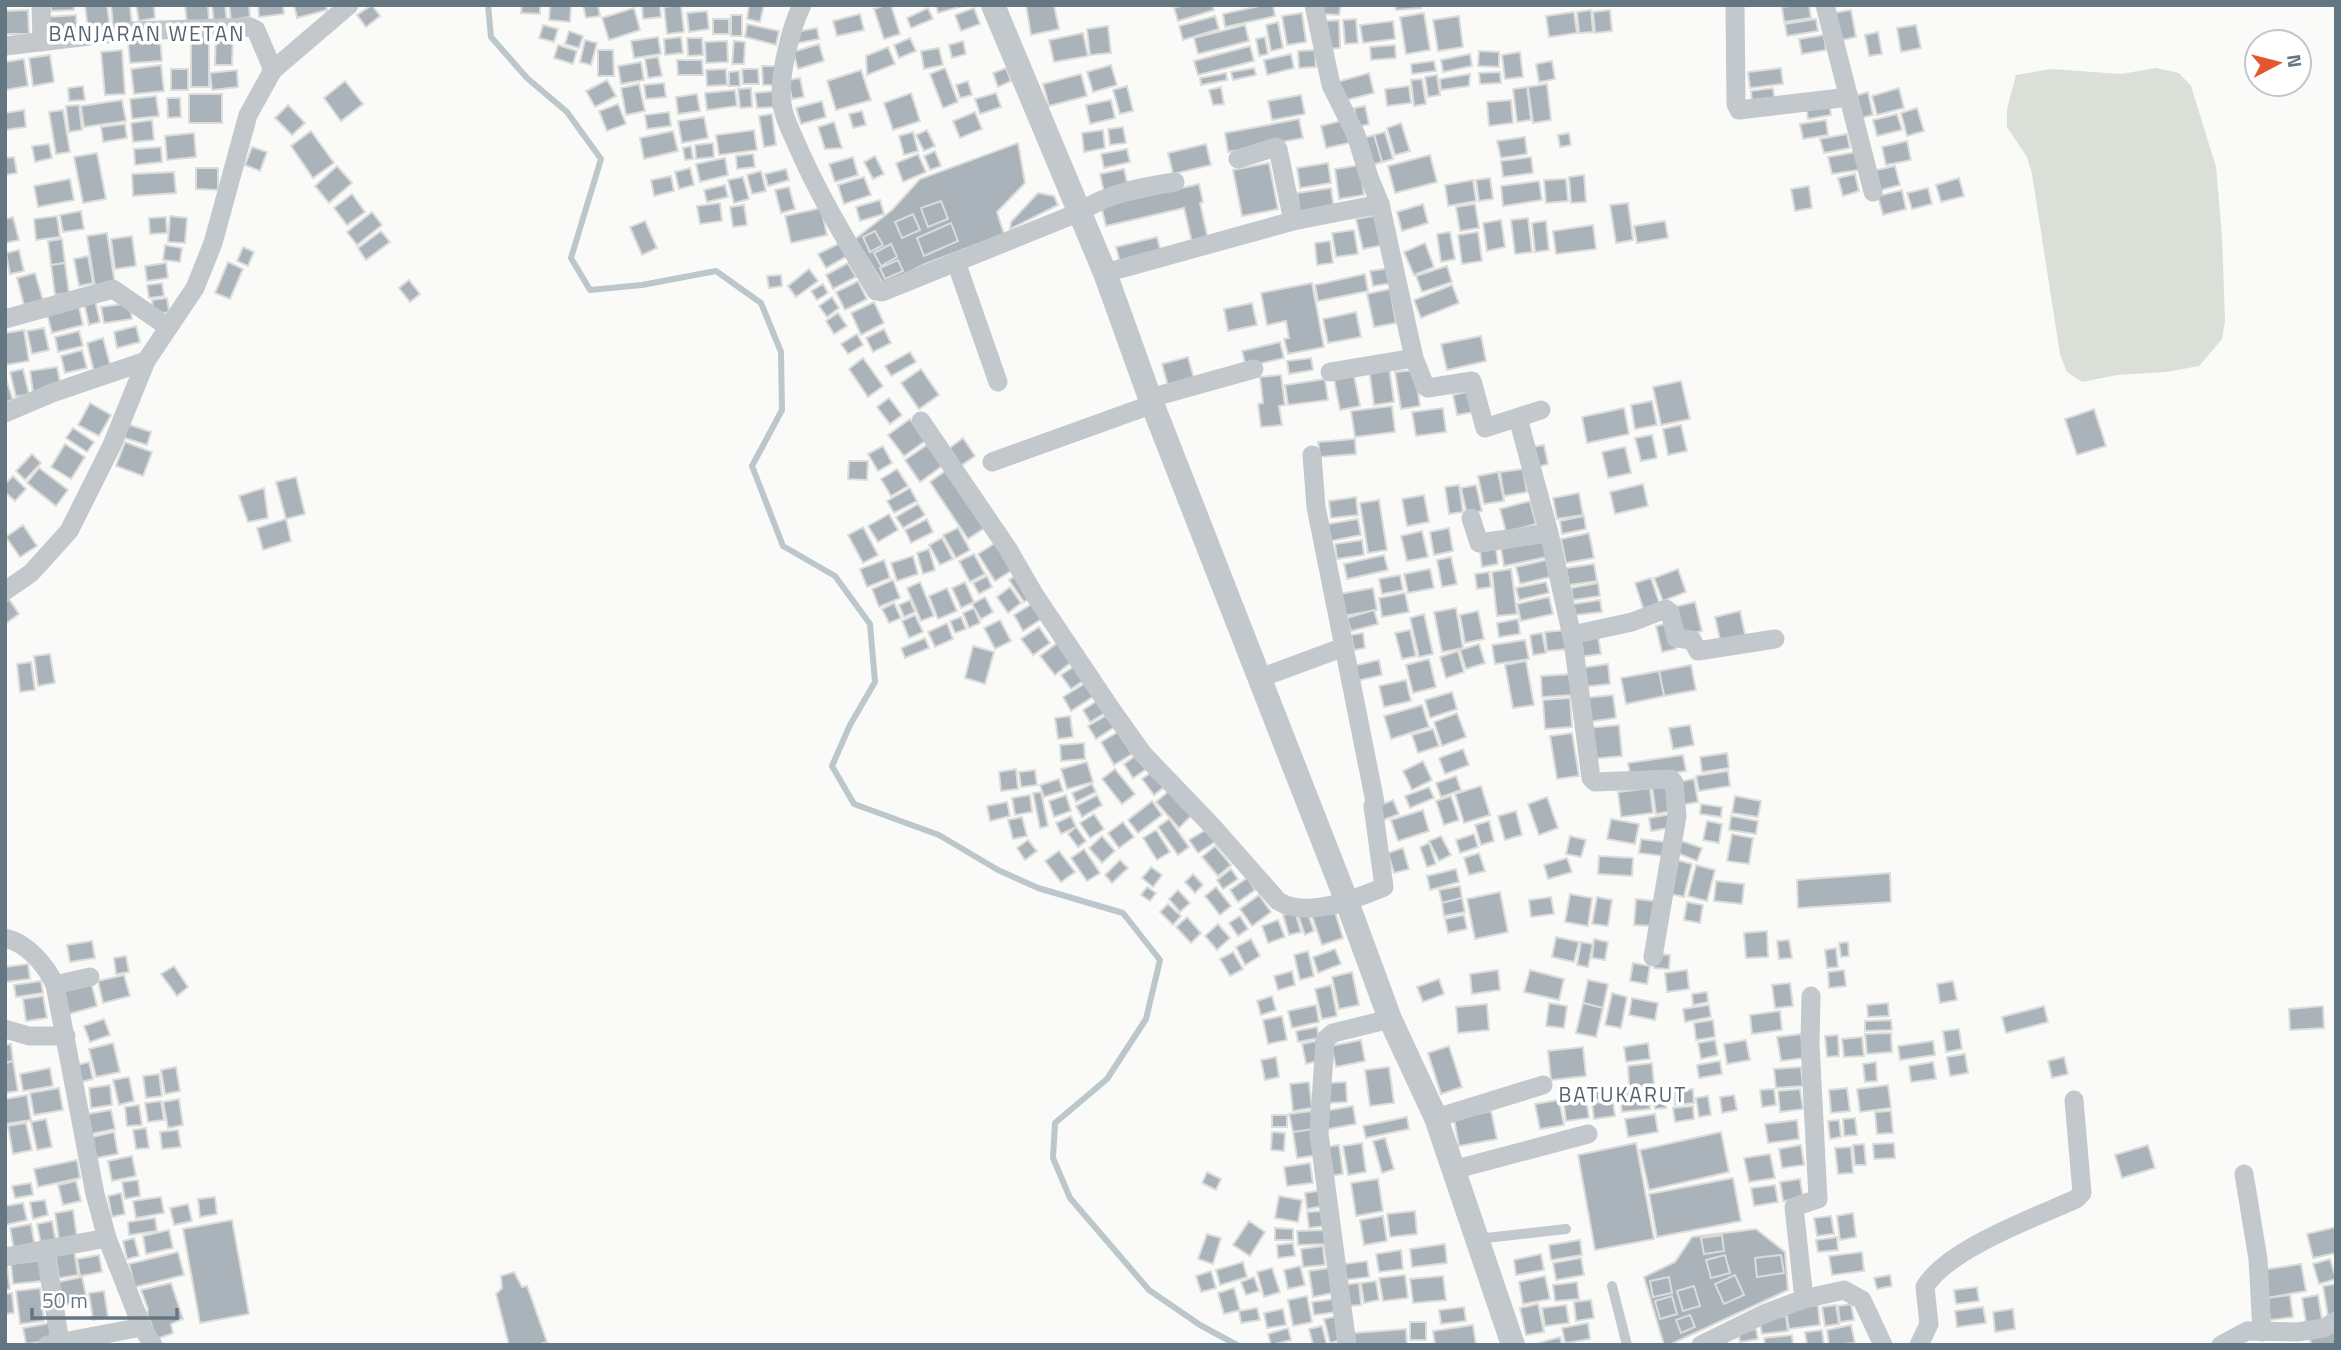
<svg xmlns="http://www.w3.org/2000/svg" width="2341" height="1350" font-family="'Titillium Web',sans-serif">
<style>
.green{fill:#dadfd7}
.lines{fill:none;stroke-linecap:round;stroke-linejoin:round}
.stream{stroke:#bbc7cb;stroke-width:6}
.building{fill:#aab3b9;stroke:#dcdcda;stroke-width:2}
.service{stroke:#c3c8cc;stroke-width:10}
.minor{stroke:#c3c8cc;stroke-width:19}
.tertiary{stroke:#c3c8cc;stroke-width:24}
.labels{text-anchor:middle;stroke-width:7;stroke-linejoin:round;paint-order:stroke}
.quarter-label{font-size:21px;letter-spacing:2px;fill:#57646e;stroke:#fff}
</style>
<rect width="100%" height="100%" fill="#fafaf8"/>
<polygon class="green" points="2156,68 2179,73 2191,86 2216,167 2222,237 2225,321 2222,339 2199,366 2166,372 2117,375 2082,382 2067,372 2060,354 2032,174 2027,157 2007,127 2007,109 2016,75 2051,69 2121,74"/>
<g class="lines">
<polyline class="stream" points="488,5 491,37 527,78 567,112 601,159 571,258 590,290 642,285 716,271 761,303 781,352 782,410 752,466 783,546 835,576 870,624 875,682 850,725 832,766 854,804 939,835 998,870 1038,888 1123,913 1160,960 1146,1019 1107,1079 1055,1123 1053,1158 1070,1198 1149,1290 1200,1325 1237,1345"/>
</g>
<g class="building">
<polygon points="51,5 74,5 74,10 51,11"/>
<polygon points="85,5 107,5 110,27 88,30"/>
<polygon points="111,5 130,5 132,25 113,26"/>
<polygon points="136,5 154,5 155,18 139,21"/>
<polygon points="185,5 208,5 209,22 187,24"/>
<polygon points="212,5 225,5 227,22 214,24"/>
<polygon points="229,5 249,5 250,17 231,20"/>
<polygon points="258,5 283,5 284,14 259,17"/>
<polygon points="294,5 326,5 327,10 297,18"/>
<polygon points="372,5 380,16 366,27 357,15"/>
<polygon points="522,5 540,5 540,14 521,13"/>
<polygon points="550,5 571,5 570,22 549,20"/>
<polygon points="583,5 598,5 600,16 586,18"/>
<polygon points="642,5 660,5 661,17 643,19"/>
<polygon points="681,5 684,32 667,34 664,7"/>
<polygon points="749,5 764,5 760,22 747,19"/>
<polygon points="886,5 891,5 900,34 884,39 874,9"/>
<polygon points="936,5 966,5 938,13"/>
<polygon points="1026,5 1054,5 1059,29 1031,35"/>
<polygon points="1184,5 1212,5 1214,10 1178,21 1174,8"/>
<polygon points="1264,5 1273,5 1275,16 1225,27 1223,14"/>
<polygon points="1320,5 1341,5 1339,15 1320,14"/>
<polygon points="1395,5 1421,5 1421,8 1396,10"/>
<polygon points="1797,5 1809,5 1811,18 1784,22 1782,7"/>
<polygon points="634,8 640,30 609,40 602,18"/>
<polygon points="928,8 933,19 911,28 907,18"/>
<polygon points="974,8 980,24 961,31 955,15"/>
<polygon points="28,10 29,34 5,34 5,11"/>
<polygon points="1591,10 1593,32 1579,33 1577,12"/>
<polygon points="1610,10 1612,31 1595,33 1593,12"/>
<polygon points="1851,10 1856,37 1838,41 1833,13"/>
<polygon points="707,11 709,29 689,32 687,13"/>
<polygon points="1574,12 1577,33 1549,37 1546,16"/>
<polygon points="1302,13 1306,42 1287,45 1282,16"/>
<polygon points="1424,13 1430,50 1406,54 1400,17"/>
<polygon points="860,14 864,30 837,36 833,21"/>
<polygon points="76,15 77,32 48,34 47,17"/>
<rect x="731" y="15" width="11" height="21"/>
<polygon points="1215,16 1219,29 1183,40 1179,26"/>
<polygon points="1459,16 1463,47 1438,51 1433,20"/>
<rect x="713" y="19" width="16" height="15"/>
<polygon points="1356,19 1358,43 1345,44 1343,20"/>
<polygon points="1816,19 1818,31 1787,36 1785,24"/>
<polygon points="1339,20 1340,48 1326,49 1325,21"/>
<polygon points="1393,21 1395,39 1363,43 1360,25"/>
<polygon points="1278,22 1283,48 1271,51 1266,25"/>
<polygon points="747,24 779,31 776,45 745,37"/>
<polygon points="543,25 558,29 554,42 539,38"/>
<polygon points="1245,25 1249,41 1198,54 1194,38"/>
<polygon points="1916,25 1921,48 1901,52 1897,28"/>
<polygon points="1108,26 1111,53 1090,55 1087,29"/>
<polygon points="817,28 819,39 798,43 796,32"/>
<polygon points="569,31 583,36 579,48 565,44"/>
<polygon points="1878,32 1882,54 1869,56 1865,35"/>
<polygon points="1083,33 1088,56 1054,62 1049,40"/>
<polygon points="191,35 209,36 209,87 191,87"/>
<polygon points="216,35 233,35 232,65 215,65"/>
<polygon points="1824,35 1826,50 1802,54 1799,39"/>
<polygon points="658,37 661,54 634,58 631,41"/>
<polygon points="681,37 683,53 665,55 664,39"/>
<polygon points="1265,37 1268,54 1259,56 1256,39"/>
<polygon points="160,38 162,61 130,63 128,41"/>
<polygon points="687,38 702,38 703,55 688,56"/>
<polygon points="910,38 916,51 899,58 894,45"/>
<polygon points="585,40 597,43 591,65 580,62"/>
<polygon points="727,41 728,62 706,63 705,42"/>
<polygon points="734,41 745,42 744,64 732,64"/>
<polygon points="963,41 966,54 952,58 949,45"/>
<polygon points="819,44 824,61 798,69 793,52"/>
<polygon points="558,45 577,51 573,64 554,58"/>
<polygon points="1395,45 1396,58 1371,60 1370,47"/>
<polygon points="1250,46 1254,61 1198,75 1194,61"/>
<polygon points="888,47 895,64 867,75 866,56"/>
<polygon points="939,48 943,65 924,69 921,51"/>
<polygon points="122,50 125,94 105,95 101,52"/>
<polygon points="598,50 613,50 614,76 598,76"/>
<polygon points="1315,50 1316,67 1299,68 1298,51"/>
<polygon points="1479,51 1499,52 1499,67 1478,66"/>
<polygon points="1520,52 1523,77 1505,79 1502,55"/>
<polygon points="1291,54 1294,68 1267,75 1264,60"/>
<polygon points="1470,54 1472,66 1443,72 1441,60"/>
<polygon points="50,55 54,82 33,86 29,58"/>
<polygon points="658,57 662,76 648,78 645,59"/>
<polygon points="24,59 28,86 5,90 5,62"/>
<polygon points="677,60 702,60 703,75 678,75"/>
<polygon points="1434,61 1436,71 1412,74 1411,64"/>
<polygon points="1552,61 1555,79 1539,82 1536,64"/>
<polygon points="641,62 644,80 621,84 618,66"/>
<polygon points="161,65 164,91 134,94 131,69"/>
<polygon points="1111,65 1117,85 1093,92 1087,72"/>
<polygon points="762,66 777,66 777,85 763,85"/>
<polygon points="945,68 958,102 943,108 930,74"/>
<polygon points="1006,68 1011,81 998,87 993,73"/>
<polygon points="1254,68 1256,75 1233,80 1231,72"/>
<polygon points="1781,68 1783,84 1750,88 1748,72"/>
<rect x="171" y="69" width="17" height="21"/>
<polygon points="726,69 727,85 707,86 706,70"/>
<polygon points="742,69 758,69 759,84 743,84"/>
<polygon points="237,70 238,87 212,90 210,73"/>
<polygon points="861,70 871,100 836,110 827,81"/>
<polygon points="739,71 740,86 729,86 729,72"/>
<polygon points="1500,72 1501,83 1480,84 1479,73"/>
<polygon points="1226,73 1227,80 1201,85 1200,78"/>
<polygon points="1369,73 1374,93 1342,101 1337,82"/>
<polygon points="1081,74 1087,96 1049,106 1043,84"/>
<polygon points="1470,74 1469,86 1441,90 1440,79"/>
<polygon points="1437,75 1440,95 1428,97 1425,77"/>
<polygon points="800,78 804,97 792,99 788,80"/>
<polygon points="1422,79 1426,104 1414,106 1411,80"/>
<polygon points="607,80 616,96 595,107 586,91"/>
<polygon points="345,81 363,104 341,121 324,98"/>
<polygon points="968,81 972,95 960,98 956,85"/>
<polygon points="664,83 666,97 646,99 644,85"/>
<polygon points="639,84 645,111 626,115 621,88"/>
<polygon points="1547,84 1551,120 1533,123 1528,87"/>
<polygon points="83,86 85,100 69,101 68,88"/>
<polygon points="1127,86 1133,111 1120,114 1113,90"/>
<polygon points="1409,86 1411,103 1387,106 1385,89"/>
<polygon points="1221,87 1224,104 1213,105 1209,90"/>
<polygon points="1527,87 1531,120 1517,122 1513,89"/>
<polygon points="751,88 752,107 740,108 738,89"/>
<polygon points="1773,88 1775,101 1752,103 1751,91"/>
<polygon points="1899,88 1904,108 1877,115 1872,96"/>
<polygon points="735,90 737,106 707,110 705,93"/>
<polygon points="774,91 775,107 757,108 755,93"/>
<polygon points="1868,92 1873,115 1857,119 1851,97"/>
<polygon points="911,93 920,121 893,130 884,103"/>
<polygon points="996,93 1001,107 980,114 975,99"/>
<rect x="189" y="94" width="33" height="29"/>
<polygon points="697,94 700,111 678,114 676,97"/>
<polygon points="1301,95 1305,114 1272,120 1268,101"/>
<polygon points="156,96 159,116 132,119 130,99"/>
<polygon points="167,98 180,98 181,117 168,118"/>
<polygon points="122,100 126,121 84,127 81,106"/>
<polygon points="1111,100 1115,118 1090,124 1086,105"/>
<polygon points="1511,100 1513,123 1489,126 1487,102"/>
<polygon points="822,101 826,117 801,124 796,108"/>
<polygon points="1829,102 1831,115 1808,119 1806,105"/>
<polygon points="618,104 626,124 607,131 599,111"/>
<polygon points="79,105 82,130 69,132 66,106"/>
<polygon points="288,105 305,123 292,135 275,118"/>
<polygon points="1365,106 1369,124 1358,127 1354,108"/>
<polygon points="1917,108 1924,131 1907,136 1901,113"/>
<polygon points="24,110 26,127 5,130 5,113"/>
<polygon points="63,110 70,152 56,154 49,112"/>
<polygon points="862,111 866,125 853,128 849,114"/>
<polygon points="669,112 671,126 647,129 645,115"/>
<polygon points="975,112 982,129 960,138 953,121"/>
<polygon points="772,114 776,145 764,147 759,116"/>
<polygon points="1897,114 1902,130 1877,136 1873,120"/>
<polygon points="704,117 708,138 682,143 678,121"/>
<polygon points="1299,119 1303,138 1228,152 1225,133"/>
<polygon points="152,120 154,140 133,142 131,123"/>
<polygon points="1344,120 1349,143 1326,148 1321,126"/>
<polygon points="1826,120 1828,135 1803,139 1800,124"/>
<polygon points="834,122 842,148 825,149 818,127"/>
<polygon points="1401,123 1410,151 1395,155 1387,128"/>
<polygon points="125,124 127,138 103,142 101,127"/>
<polygon points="1123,127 1126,143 1110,145 1108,129"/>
<polygon points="754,130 757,150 719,155 716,135"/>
<polygon points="927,130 935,146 924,151 916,135"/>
<polygon points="1103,130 1105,148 1084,152 1082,133"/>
<polygon points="311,131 334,163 313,178 291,146"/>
<polygon points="673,131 678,151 644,159 640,138"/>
<polygon points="913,132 918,151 904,155 899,136"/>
<polygon points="1385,132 1393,159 1382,162 1374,135"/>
<polygon points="194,133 196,157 167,160 165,136"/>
<polygon points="1569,133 1571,145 1560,147 1558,135"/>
<polygon points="1847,134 1850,148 1824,153 1820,139"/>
<polygon points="1374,135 1382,162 1368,166 1360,139"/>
<polygon points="1525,137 1527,154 1501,158 1497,141"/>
<polygon points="1907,141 1911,160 1886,165 1882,147"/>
<polygon points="713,143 714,157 696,159 695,145"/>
<polygon points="1018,143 1025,183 997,212 1004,234 925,264 884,285 855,239 892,210 920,179"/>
<polygon points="49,144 52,158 35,162 32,146"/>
<polygon points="1206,144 1211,165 1173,174 1168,153"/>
<polygon points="691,146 693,159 685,160 683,148"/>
<polygon points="161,147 162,162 135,165 134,149"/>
<polygon points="252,147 267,152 260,171 245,165"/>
<polygon points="1127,149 1130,162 1104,168 1101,154"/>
<polygon points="935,151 941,166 930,170 924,156"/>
<polygon points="1856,152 1859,170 1832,174 1828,157"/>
<polygon points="97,153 106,199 83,203 74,157"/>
<polygon points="753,154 755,167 737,169 736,156"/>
<polygon points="918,154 926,172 903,182 896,163"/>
<polygon points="1430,155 1437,182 1395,193 1388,166"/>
<polygon points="875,156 884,174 873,179 864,162"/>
<polygon points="14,157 17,173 5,175 5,158"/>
<polygon points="853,157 858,175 835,182 829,164"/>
<polygon points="1531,157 1533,173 1503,177 1501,161"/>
<polygon points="725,158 728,175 700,182 696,164"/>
<polygon points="1269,163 1278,209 1242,216 1233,170"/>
<polygon points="1328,163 1331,183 1300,188 1297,168"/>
<polygon points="1360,165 1364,195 1339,199 1335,169"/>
<polygon points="337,166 352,183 329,203 315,186"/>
<polygon points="1895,166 1900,185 1877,191 1872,171"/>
<polygon points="196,168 218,168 218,190 196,189"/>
<polygon points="690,168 694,185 679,189 675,172"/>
<polygon points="786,169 789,180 768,186 765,174"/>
<polygon points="1124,169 1128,187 1104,192 1100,174"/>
<polygon points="761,171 766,191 752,194 747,175"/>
<polygon points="174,172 176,193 133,196 132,174"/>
<polygon points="1855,174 1859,191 1843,196 1838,178"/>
<polygon points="1584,175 1586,202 1571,203 1569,177"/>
<polygon points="671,176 674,191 654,196 651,180"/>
<polygon points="743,177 749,199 734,203 728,180"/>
<polygon points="864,177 871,195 844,204 838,185"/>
<polygon points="1490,178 1493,199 1479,201 1476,180"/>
<polygon points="1959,178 1964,196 1941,202 1936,185"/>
<polygon points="70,179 74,200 38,207 34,186"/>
<polygon points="1566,179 1568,201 1546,203 1544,180"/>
<polygon points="1473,180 1476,201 1448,206 1445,185"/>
<polygon points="1539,181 1542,200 1503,206 1501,186"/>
<polygon points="1199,184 1203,202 1200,203 1208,239 1192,242 1184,208 1106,226 1101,206"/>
<polygon points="725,185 728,197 707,202 704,190"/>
<polygon points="1809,186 1812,208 1795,211 1791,189"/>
<polygon points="789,187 795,209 781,213 775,190"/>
<polygon points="1331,188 1334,209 1300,214 1297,193"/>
<polygon points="1928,188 1932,204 1912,209 1907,193"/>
<polygon points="1902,190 1906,209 1883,215 1878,196"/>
<polygon points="1038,193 1054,196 1058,205 1010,229 1011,222"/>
<polygon points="352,194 365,212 347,225 334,208"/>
<polygon points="880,200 884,214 860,221 856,207"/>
<polygon points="941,201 948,219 928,227 921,208"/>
<polygon points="720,203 722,221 700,224 697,206"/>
<polygon points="1628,203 1633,240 1616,243 1610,205"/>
<polygon points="1423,204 1428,223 1402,231 1397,212"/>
<polygon points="1475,204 1479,228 1460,231 1456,207"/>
<polygon points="744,205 747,225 733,227 730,207"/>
<polygon points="821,208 827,235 791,243 785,216"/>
<polygon points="81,211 84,229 63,232 60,215"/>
<polygon points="372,212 382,225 357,245 347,232"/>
<polygon points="913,214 920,230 902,238 895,222"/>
<polygon points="1378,215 1384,245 1363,249 1356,219"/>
<polygon points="57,216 60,237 36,240 34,219"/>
<polygon points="170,216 187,218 185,243 168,242"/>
<polygon points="13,217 19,240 5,243 5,219"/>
<polygon points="166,217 167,233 150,234 149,218"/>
<polygon points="1528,218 1532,252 1515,254 1511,220"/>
<polygon points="1501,220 1505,247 1487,251 1483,223"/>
<polygon points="645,221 657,248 642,255 630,227"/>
<polygon points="1546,221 1549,250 1535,252 1532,223"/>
<polygon points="1665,221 1668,238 1637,243 1634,226"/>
<polygon points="951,223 958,241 924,256 917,238"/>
<polygon points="1593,225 1596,249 1556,254 1553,231"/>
<polygon points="1354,230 1358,254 1336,257 1332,233"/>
<polygon points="381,231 390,242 366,260 358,248"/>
<polygon points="875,231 883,245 870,252 863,237"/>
<polygon points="1450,232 1455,259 1441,262 1437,234"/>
<polygon points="1478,232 1482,261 1462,264 1458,235"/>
<polygon points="107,233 115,284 95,287 87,236"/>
<polygon points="132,236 136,266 115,269 111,239"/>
<polygon points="1157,237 1162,257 1121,266 1116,247"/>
<polygon points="62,239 65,263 51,265 48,241"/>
<polygon points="1330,241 1333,263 1317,265 1315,243"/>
<polygon points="840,243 847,256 826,268 818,254"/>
<polygon points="1425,243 1434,267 1414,275 1404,252"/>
<polygon points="891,244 897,257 881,266 874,253"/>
<polygon points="165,245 182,248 180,262 163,260"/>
<polygon points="243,247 254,252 248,266 237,261"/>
<polygon points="19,250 24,271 10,274 6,253"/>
<polygon points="88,256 93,283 79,286 74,259"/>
<polygon points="898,260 903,271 885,279 880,268"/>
<polygon points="228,262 243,269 230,299 215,293"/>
<polygon points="65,263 69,293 55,295 51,265"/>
<polygon points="166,263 168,278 147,281 145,266"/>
<polygon points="848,263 856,277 833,289 826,275"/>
<polygon points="1447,266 1452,282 1422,292 1416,276"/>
<polygon points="1391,268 1393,283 1373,286 1370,271"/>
<polygon points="809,269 818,281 796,297 788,286"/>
<polygon points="35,273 43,300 24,305 17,278"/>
<polygon points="1365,274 1368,291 1318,301 1315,285"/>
<polygon points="781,275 782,286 769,288 767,276"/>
<polygon points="409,280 420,294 410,302 399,288"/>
<polygon points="858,281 867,299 845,310 836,292"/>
<polygon points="162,283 164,296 149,298 147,285"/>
<polygon points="1312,283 1324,347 1288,354 1284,339 1289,338 1286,321 1267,325 1261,293"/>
<polygon points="823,284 828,293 817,300 811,291"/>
<polygon points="1452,285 1459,303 1421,318 1414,300"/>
<polygon points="1390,289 1396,323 1374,327 1367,294"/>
<polygon points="832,297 839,308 827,317 819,306"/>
<polygon points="167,298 169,312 154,315 152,300"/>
<polygon points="95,300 100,322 89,325 84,303"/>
<polygon points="874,302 884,323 861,335 851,313"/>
<polygon points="130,303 132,319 104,323 101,307"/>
<polygon points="1252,303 1257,325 1228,331 1224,309"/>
<polygon points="79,307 83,325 52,333 47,314"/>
<polygon points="1356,312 1361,337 1328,343 1323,319"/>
<polygon points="838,313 847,326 834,334 826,321"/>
<polygon points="136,326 140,342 117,348 114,332"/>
<polygon points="44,328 49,350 32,354 27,331"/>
<polygon points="884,329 891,343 873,352 866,338"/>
<polygon points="24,330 29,361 5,365 5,333"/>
<polygon points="79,331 83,346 58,352 55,337"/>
<polygon points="857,334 863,345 848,354 841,344"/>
<polygon points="1481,336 1486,361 1447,370 1441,344"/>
<polygon points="103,338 111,368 94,372 87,343"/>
<polygon points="1280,342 1284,358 1246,367 1242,351"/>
<polygon points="82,350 87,368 65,373 61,356"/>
<polygon points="910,352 916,362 891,376 885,366"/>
<polygon points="1188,357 1194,379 1168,386 1162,364"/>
<polygon points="863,358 883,386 868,397 849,369"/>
<polygon points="1311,358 1313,370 1289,374 1287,361"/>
<polygon points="57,367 61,387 33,392 30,371"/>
<polygon points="1389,367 1394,402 1374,405 1369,369"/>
<polygon points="23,369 29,394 16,397 10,372"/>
<polygon points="921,369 939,395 919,409 901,383"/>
<polygon points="1415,370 1420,406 1401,409 1395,372"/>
<polygon points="1281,375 1285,405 1279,406 1282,425 1261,427 1258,404 1263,403 1260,377"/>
<polygon points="1354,375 1360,406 1340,410 1334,379"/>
<polygon points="5,376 13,400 5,402"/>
<polygon points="1325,379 1328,400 1288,405 1285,385"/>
<polygon points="1681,381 1690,419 1661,425 1653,387"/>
<polygon points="1470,391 1474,412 1457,415 1453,395"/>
<polygon points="889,398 902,415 890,424 877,407"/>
<polygon points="1652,401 1657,425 1635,429 1631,405"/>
<polygon points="90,403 111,415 99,436 78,425"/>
<polygon points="1392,406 1395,432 1355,437 1351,411"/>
<polygon points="1443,408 1446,432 1416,436 1412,412"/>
<polygon points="1624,408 1629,434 1587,443 1582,417"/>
<polygon points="2094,409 2106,446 2077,455 2065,419"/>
<polygon points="910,419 925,441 904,456 888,435"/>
<polygon points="127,424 151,432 147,445 122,437"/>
<polygon points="1681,425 1687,451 1668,455 1663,429"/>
<polygon points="73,428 94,442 87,452 66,438"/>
<polygon points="1652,435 1657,458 1641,461 1635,438"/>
<polygon points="963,438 975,456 959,467 947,450"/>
<polygon points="1355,439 1356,454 1320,457 1318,442"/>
<polygon points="125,442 152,452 143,476 116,466"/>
<polygon points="65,444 85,457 71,479 51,467"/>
<polygon points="927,445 942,466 920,482 905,460"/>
<polygon points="1544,445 1548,464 1535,468 1531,447"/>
<polygon points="883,446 892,463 878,471 868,454"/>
<polygon points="1625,447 1631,473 1608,478 1602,452"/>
<polygon points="32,454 41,463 25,480 16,471"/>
<polygon points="849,461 868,461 867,480 848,479"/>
<polygon points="39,468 68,490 56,506 27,483"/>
<polygon points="897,469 908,486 891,496 881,479"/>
<polygon points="948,469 986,527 968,539 930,482"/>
<polygon points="1523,469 1527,492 1504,496 1500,472"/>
<polygon points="1498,472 1504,501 1484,504 1478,476"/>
<polygon points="13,476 26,489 15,501 5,492 5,484"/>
<polygon points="296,477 305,514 286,519 276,482"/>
<polygon points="1643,484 1648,506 1615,514 1610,492"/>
<polygon points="1459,485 1463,512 1449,514 1445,487"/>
<polygon points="1476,485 1482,511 1467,514 1461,488"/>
<polygon points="264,488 268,518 248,522 239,496"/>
<polygon points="910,488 917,501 894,513 887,501"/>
<polygon points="1579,493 1583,515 1557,519 1553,498"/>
<polygon points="1424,495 1429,522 1407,526 1402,499"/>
<polygon points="1356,497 1358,515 1331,518 1329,501"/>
<polygon points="1379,500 1387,550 1368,553 1360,503"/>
<polygon points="1530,501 1536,524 1506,532 1500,509"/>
<polygon points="918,504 925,515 903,528 896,517"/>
<polygon points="889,514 898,530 878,542 868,526"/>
<polygon points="1584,516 1586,529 1562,534 1560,521"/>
<polygon points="286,519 291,541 263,550 257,528"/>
<polygon points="927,519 933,532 911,543 905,530"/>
<polygon points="1358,519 1361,535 1331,541 1328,524"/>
<polygon points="23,525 37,546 20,557 6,537"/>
<polygon points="863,527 878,555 863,563 848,535"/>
<polygon points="958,528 970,550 956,558 943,535"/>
<polygon points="1449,528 1453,551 1434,555 1430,532"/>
<polygon points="1422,531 1428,557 1407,561 1401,536"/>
<polygon points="1589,533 1594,558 1566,563 1561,539"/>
<polygon points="942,538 953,559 940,565 929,545"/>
<polygon points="1362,540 1364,555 1337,559 1335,544"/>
<polygon points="1543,540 1547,557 1504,566 1501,549"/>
<polygon points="997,542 1014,569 995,581 978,554"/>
<polygon points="1496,548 1498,564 1482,567 1480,551"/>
<polygon points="929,549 935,570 923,574 917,553"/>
<polygon points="974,554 985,574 970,582 959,561"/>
<polygon points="1384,555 1388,570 1347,579 1344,564"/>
<polygon points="913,556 918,574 897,581 891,563"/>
<polygon points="1451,557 1457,584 1442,587 1437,560"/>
<polygon points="884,560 890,578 867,587 860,569"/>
<polygon points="1546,560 1550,577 1520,584 1516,567"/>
<polygon points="1594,564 1597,581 1569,585 1566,568"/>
<polygon points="1430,569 1434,588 1408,593 1404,574"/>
<polygon points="1511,569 1517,614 1497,616 1492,572"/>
<polygon points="1678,569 1686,592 1663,601 1654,578"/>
<polygon points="1489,572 1491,587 1477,589 1475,574"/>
<polygon points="1019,573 1034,595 1024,602 1009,580"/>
<polygon points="1400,575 1403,590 1382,594 1379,579"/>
<polygon points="987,576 992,587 979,594 973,583"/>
<polygon points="1651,578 1661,608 1645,614 1635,583"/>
<polygon points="893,580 900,598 879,607 872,589"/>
<polygon points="920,582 934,616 921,621 907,588"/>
<polygon points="965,582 974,602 961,608 952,588"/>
<polygon points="1546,582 1549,593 1519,600 1516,588"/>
<polygon points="1598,583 1600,596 1573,600 1571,588"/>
<polygon points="1010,587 1021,603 1008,613 997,597"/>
<polygon points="947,588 957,611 938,619 929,596"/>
<polygon points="1373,588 1377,610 1343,616 1339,594"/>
<polygon points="1405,593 1409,612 1382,617 1379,598"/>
<polygon points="985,597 993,612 981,619 972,604"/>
<polygon points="1549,597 1553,614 1521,621 1517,604"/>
<polygon points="9,599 19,614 5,624 5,602"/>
<polygon points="910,600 915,612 904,617 899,605"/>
<polygon points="1600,600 1602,612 1575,615 1573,604"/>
<polygon points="1036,601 1046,616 1023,631 1014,615"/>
<polygon points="1695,602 1702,631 1681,636 1674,607"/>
<polygon points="894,603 901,618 889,623 882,609"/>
<polygon points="974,608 980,623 969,628 963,613"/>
<polygon points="1456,608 1463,648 1442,652 1434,612"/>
<polygon points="1374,610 1378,624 1351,631 1347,618"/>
<polygon points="1478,611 1484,639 1465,643 1460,615"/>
<polygon points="1740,611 1746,639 1721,644 1715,617"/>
<polygon points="1424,614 1433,654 1419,657 1410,618"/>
<polygon points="915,615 923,632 909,638 902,621"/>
<polygon points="961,617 966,629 955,633 950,621"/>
<polygon points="1518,619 1520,634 1499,637 1497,623"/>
<polygon points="1000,620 1011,641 995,649 984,628"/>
<polygon points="947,623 953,639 935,647 928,632"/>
<polygon points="1670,623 1676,649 1662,652 1656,626"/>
<polygon points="1039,627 1050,643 1033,655 1021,639"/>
<polygon points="1410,630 1416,656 1402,659 1395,633"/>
<polygon points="1567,630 1569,649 1547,651 1545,632"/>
<polygon points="1363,633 1365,648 1354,650 1351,635"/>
<polygon points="1542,633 1546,653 1533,655 1530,635"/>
<polygon points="1598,636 1601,654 1579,657 1577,639"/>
<polygon points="925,638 929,648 905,658 901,648"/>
<polygon points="1525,640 1529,659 1495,664 1492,645"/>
<polygon points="1060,641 1074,660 1055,675 1040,656"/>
<polygon points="1479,644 1485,663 1466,669 1460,650"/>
<polygon points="973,646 994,652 985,684 965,678"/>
<polygon points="1458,651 1464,672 1446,678 1440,657"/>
<polygon points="50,654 55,683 38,686 34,656"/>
<polygon points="1429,659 1436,687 1413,693 1406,665"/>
<polygon points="1379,660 1382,675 1356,681 1353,666"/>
<polygon points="1526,661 1534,705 1513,708 1505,665"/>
<polygon points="31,662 35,690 20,692 17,664"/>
<polygon points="1079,663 1089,677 1071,689 1061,675"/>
<polygon points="1608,664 1610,684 1582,687 1580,668"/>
<polygon points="1691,665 1696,690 1664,696 1659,671"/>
<polygon points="1659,671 1664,696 1626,704 1621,678"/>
<polygon points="1573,674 1574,695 1542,697 1541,676"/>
<polygon points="1406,680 1411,701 1384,707 1379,686"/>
<polygon points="1089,681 1097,694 1071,711 1063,697"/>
<polygon points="1452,692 1457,709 1430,718 1425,700"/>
<polygon points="1613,695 1616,718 1587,722 1584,698"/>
<polygon points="1570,698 1572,727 1545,729 1543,700"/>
<polygon points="1100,699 1108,711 1090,722 1083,710"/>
<polygon points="1422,705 1429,727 1391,739 1384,716"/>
<polygon points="1457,713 1466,737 1442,746 1434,722"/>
<polygon points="1109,714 1116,726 1096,739 1088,726"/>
<polygon points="1070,716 1073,737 1058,739 1055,718"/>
<polygon points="1619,725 1622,756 1591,759 1587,728"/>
<polygon points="1690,725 1694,745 1673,749 1669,728"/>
<polygon points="1433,729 1439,746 1418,753 1412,735"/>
<polygon points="1118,732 1132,754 1114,765 1101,742"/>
<polygon points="1572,733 1579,776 1557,779 1550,736"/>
<polygon points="1084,743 1085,759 1061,761 1060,745"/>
<polygon points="1463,749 1469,765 1445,774 1439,758"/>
<polygon points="1727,753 1729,768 1702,772 1700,757"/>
<polygon points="1138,754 1148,768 1133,778 1124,764"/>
<polygon points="1683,755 1686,771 1631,779 1628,763"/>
<polygon points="1423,761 1432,780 1412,790 1403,771"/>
<polygon points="1087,762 1093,782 1067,789 1061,769"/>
<polygon points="1157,768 1168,784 1154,795 1142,779"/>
<polygon points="1016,769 1018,789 1001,791 999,772"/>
<polygon points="1115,769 1135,794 1122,804 1102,779"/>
<polygon points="1035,770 1037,785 1021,787 1019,772"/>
<polygon points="1728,771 1730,786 1699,791 1696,776"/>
<polygon points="1456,776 1461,790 1441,797 1436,783"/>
<polygon points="1059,779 1063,791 1044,797 1040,785"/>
<polygon points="1694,779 1698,802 1681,805 1677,782"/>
<polygon points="1092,784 1096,792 1076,802 1072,793"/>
<polygon points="1669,784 1672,811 1656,814 1652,786"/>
<polygon points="1481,786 1490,815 1464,823 1455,794"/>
<polygon points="1429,787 1434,798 1410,808 1405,796"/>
<polygon points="1650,788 1653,813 1621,817 1618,792"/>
<polygon points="1170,790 1192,815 1179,828 1156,802"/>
<polygon points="1041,792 1048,826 1040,828 1033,793"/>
<polygon points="1030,795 1032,812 1015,815 1012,798"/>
<polygon points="1066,795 1071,811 1054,817 1049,801"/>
<polygon points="1097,795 1102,805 1082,817 1076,806"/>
<polygon points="1451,796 1459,820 1444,825 1436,801"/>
<polygon points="1735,796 1761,801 1758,817 1732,813"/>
<polygon points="1547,797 1558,828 1539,835 1528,804"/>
<polygon points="1393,800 1399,814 1383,820 1378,806"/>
<polygon points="1152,801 1162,815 1138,833 1128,820"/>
<polygon points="1007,802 1010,816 990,821 987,806"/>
<polygon points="1701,804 1722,807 1721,817 1700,814"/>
<polygon points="1423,810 1429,831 1398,841 1391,820"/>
<polygon points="1516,811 1522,835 1505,840 1498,816"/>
<polygon points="1094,814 1104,829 1090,838 1080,823"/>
<polygon points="1672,814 1674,827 1651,831 1649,818"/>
<polygon points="1071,816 1076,827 1061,834 1056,823"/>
<polygon points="1731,816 1758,821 1756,834 1729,830"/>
<polygon points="1022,817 1027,836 1013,839 1008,820"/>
<polygon points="1169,819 1189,847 1178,855 1158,827"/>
<polygon points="1611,819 1639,824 1635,844 1607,839"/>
<polygon points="1489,821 1494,841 1481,845 1475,825"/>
<polygon points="1707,821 1722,824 1719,843 1703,840"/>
<polygon points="1123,822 1134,837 1119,848 1108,833"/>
<polygon points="1076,827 1086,841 1078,847 1068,834"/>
<polygon points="1207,829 1215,842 1198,853 1189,840"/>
<polygon points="1156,830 1170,852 1157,860 1143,838"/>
<polygon points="1474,834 1478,847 1460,853 1456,840"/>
<polygon points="1732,834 1753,838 1749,864 1727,861"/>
<polygon points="1102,836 1115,851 1102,863 1089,848"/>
<polygon points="1441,836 1451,855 1439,861 1429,841"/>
<polygon points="1570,836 1586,840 1581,857 1566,854"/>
<polygon points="1641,839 1665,842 1663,856 1639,853"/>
<polygon points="1028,840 1037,851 1025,860 1017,848"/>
<polygon points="1682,841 1702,848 1697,861 1677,853"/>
<polygon points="1429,843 1436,864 1427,867 1420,847"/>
<polygon points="1215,846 1231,865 1218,876 1202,857"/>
<polygon points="1403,848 1409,869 1394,873 1388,853"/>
<polygon points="1084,849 1100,873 1087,881 1071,858"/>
<polygon points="1059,851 1075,872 1061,882 1045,861"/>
<polygon points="1479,853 1485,871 1469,875 1464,858"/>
<polygon points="1599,856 1633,858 1632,876 1598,874"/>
<polygon points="1567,858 1572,872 1548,879 1544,865"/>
<polygon points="1120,860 1128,868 1112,883 1105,875"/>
<polygon points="1676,860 1692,864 1684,897 1667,893"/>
<polygon points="1696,865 1715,870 1707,901 1688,896"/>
<polygon points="1151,867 1162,875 1153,887 1142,878"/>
<polygon points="1231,869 1238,879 1223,889 1217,880"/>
<polygon points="1456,869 1459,882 1430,890 1427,876"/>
<polygon points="1890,873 1891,902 1798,908 1797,880"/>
<polygon points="1193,874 1203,885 1195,893 1185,882"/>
<polygon points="1247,878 1255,890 1238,902 1230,890"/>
<polygon points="1716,881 1744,884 1742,904 1714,901"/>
<polygon points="1460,886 1462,898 1442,903 1439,890"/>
<polygon points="1147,887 1156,893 1150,901 1141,895"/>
<polygon points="1216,887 1231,906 1220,915 1205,896"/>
<polygon points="1178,890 1190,903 1180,912 1169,899"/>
<polygon points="1500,892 1508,932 1475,939 1467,899"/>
<polygon points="1570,894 1592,898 1588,926 1565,922"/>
<polygon points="1259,895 1271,912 1252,926 1240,909"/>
<polygon points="1551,897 1554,914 1531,917 1529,900"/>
<polygon points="1597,897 1612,900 1608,926 1592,924"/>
<polygon points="1462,898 1465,912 1444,916 1442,903"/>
<polygon points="1636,899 1655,901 1653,926 1634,925"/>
<polygon points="1687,902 1703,905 1700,923 1684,920"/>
<polygon points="1168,904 1181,916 1173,925 1160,912"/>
<polygon points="1334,909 1343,938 1322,945 1312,916"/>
<polygon points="1307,911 1314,931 1305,935 1298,915"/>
<polygon points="1295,912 1301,932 1289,935 1283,915"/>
<polygon points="1464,915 1467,929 1448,933 1445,919"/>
<polygon points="1240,916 1248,929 1238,936 1229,923"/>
<polygon points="1187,917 1201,933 1191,943 1176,927"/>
<polygon points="1278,920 1285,937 1268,943 1262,926"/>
<polygon points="1218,924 1230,938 1217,950 1205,936"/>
<polygon points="1767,931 1768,957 1746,958 1744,933"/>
<polygon points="1556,937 1579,942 1574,962 1552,957"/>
<polygon points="1251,939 1260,956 1245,965 1236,947"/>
<polygon points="1594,939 1608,942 1605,960 1592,958"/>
<polygon points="1789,940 1792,958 1779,959 1777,941"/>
<polygon points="92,941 95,958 70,962 67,945"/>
<polygon points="1581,942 1593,944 1588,967 1577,965"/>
<polygon points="1848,942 1849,956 1841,957 1839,943"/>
<polygon points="1836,948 1838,967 1827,968 1825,950"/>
<polygon points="1335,949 1341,964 1318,973 1313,957"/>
<polygon points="1308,951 1314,976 1300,980 1294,955"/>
<polygon points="1233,952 1243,969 1230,976 1220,959"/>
<polygon points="1655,954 1670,955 1669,969 1654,968"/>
<polygon points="126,956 129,972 116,974 114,958"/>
<polygon points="1633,963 1650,966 1647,984 1630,981"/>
<polygon points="28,964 30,979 5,982 5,967"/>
<polygon points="174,966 188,987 177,996 161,974"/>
<polygon points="1498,970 1500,990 1472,994 1470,974"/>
<polygon points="1530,970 1564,979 1559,1000 1524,992"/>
<polygon points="1687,970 1689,989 1667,992 1665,973"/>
<polygon points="1844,970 1846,986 1829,988 1828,972"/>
<polygon points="1292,971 1295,985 1278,990 1274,976"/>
<polygon points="1352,972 1359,1005 1339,1009 1332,977"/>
<polygon points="124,975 130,996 103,1003 98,981"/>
<polygon points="1439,979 1444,994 1423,1002 1417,987"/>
<polygon points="1588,980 1608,984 1603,1008 1583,1003"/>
<polygon points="41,981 43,993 16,997 14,985"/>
<polygon points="1953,981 1957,1000 1940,1003 1937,984"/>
<polygon points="91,982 97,1006 69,1014 62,990"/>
<polygon points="1790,983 1793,1006 1775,1008 1772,985"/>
<polygon points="1331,985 1337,1016 1322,1019 1315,989"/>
<polygon points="1707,992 1708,1002 1693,1005 1692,994"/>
<polygon points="1612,993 1627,997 1621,1028 1605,1025"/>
<polygon points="43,996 47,1018 26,1021 23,999"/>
<polygon points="1272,996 1276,1010 1261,1015 1257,1001"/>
<polygon points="1632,998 1658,1003 1655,1020 1629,1015"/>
<polygon points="1549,1003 1567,1006 1564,1028 1546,1026"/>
<polygon points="1583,1003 1603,1008 1596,1037 1576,1033"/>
<polygon points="1888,1003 1889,1016 1868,1017 1867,1005"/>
<polygon points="1487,1004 1489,1030 1458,1033 1456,1007"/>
<polygon points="1316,1005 1319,1022 1292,1028 1288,1011"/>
<polygon points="1709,1005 1711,1017 1685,1022 1683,1009"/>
<polygon points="2044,1006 2048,1022 2006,1033 2002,1017"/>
<polygon points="2323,1006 2324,1028 2290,1030 2289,1009"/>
<polygon points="1780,1011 1782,1030 1752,1034 1750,1015"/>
<polygon points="1282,1016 1287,1040 1268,1044 1263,1020"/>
<polygon points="104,1019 110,1035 90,1042 84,1026"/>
<polygon points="1713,1020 1715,1037 1696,1040 1694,1023"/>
<polygon points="1891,1020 1892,1030 1865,1031 1865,1021"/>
<polygon points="1317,1027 1319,1038 1298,1042 1296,1031"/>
<polygon points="1959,1029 1962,1049 1946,1052 1943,1031"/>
<polygon points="1891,1033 1892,1052 1867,1054 1865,1034"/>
<polygon points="1801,1034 1804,1058 1781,1061 1777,1037"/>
<polygon points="1838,1035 1839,1056 1827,1057 1825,1036"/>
<polygon points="1862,1037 1864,1056 1844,1057 1842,1039"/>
<polygon points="1361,1040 1365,1061 1336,1067 1331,1046"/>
<polygon points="1715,1040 1718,1055 1701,1059 1698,1043"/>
<polygon points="1746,1040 1750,1060 1727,1064 1724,1044"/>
<polygon points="1317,1041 1321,1060 1306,1064 1302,1044"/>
<polygon points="1933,1041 1935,1055 1900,1060 1898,1046"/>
<polygon points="113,1043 120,1072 96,1077 89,1049"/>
<polygon points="1648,1043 1650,1059 1626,1062 1624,1047"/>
<polygon points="11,1044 13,1061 5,1063 5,1045"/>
<polygon points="1449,1046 1462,1087 1441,1094 1428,1053"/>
<polygon points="1583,1047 1586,1076 1551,1080 1548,1051"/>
<polygon points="1965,1054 1968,1073 1950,1076 1947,1057"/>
<polygon points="1276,1057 1279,1077 1265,1080 1261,1060"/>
<polygon points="2064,1057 2068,1074 2052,1078 2048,1061"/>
<polygon points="13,1061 18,1091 5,1093 5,1063"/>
<polygon points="1720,1061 1722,1074 1699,1078 1697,1065"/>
<polygon points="89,1062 93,1079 81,1082 77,1065"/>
<polygon points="1876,1062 1877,1081 1865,1082 1863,1064"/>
<polygon points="1933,1062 1936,1079 1911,1082 1909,1066"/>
<polygon points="1652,1063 1654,1085 1629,1087 1628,1066"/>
<polygon points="176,1067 180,1091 165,1094 161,1070"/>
<polygon points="1389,1067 1394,1103 1370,1106 1365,1070"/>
<polygon points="1801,1067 1803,1086 1776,1088 1774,1069"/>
<polygon points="50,1068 53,1086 23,1091 20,1074"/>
<polygon points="159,1074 162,1096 146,1098 143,1076"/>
<polygon points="129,1077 134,1101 119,1105 113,1080"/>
<polygon points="1309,1082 1312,1108 1293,1111 1290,1084"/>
<polygon points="1346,1082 1347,1102 1328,1103 1327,1083"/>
<polygon points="110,1085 112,1105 91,1108 89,1088"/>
<polygon points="1888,1085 1891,1108 1860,1112 1857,1089"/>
<polygon points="1611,1087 1612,1098 1590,1101 1589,1089"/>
<polygon points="59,1088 63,1110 34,1115 30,1093"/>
<polygon points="1847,1088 1850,1111 1831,1113 1829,1090"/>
<polygon points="1585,1089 1589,1118 1566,1121 1562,1092"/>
<polygon points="1693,1089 1694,1103 1675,1105 1674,1092"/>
<polygon points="1774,1089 1776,1105 1762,1107 1760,1090"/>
<polygon points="1800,1089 1803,1109 1780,1112 1778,1091"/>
<polygon points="1648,1090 1650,1109 1622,1112 1620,1093"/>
<polygon points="1664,1090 1666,1108 1655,1109 1652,1091"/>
<polygon points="27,1095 31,1120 5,1124 5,1099"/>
<polygon points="1734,1095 1737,1110 1722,1113 1720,1097"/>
<polygon points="1708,1096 1711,1115 1699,1117 1696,1098"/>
<polygon points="179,1099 183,1125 168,1128 163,1102"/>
<polygon points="1559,1100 1564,1125 1540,1129 1535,1104"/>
<polygon points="161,1101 164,1120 148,1122 145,1103"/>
<polygon points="1613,1101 1615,1116 1594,1119 1592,1103"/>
<polygon points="139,1105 142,1125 127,1126 125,1107"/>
<polygon points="1353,1106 1356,1124 1328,1129 1325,1111"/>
<polygon points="1693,1106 1694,1119 1675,1122 1673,1108"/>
<polygon points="111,1110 115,1129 91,1134 87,1114"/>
<polygon points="1311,1111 1314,1129 1293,1132 1289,1114"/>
<polygon points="1491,1111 1497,1139 1459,1146 1454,1119"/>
<polygon points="1891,1111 1893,1133 1877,1134 1875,1112"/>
<polygon points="1655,1114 1658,1132 1628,1137 1625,1119"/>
<rect x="1272" y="1115" width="15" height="12"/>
<polygon points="1407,1117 1409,1129 1366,1138 1363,1126"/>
<polygon points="1855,1118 1857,1135 1844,1136 1843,1119"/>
<polygon points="46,1119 52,1147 37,1150 31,1122"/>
<polygon points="1797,1120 1799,1139 1768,1143 1765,1124"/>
<polygon points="1839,1120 1841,1137 1830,1139 1828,1121"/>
<polygon points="26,1123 32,1150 13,1154 8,1126"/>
<polygon points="146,1128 149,1148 136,1149 133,1130"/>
<polygon points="1314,1129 1318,1155 1297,1158 1293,1132"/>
<polygon points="178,1130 181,1147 162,1149 160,1132"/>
<polygon points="114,1132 118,1154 96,1158 92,1137"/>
<polygon points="1272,1132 1285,1133 1284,1151 1271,1150"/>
<polygon points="1721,1132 1729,1172 1649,1190 1640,1150"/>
<polygon points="1385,1138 1394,1169 1382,1173 1373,1141"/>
<polygon points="1362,1143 1366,1172 1348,1175 1343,1146"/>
<polygon points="1636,1143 1654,1239 1595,1250 1578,1155"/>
<polygon points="1894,1143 1895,1158 1874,1159 1873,1144"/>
<polygon points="1864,1144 1866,1165 1855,1165 1853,1145"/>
<polygon points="1339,1145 1343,1174 1329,1176 1325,1147"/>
<polygon points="1801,1145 1804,1165 1782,1168 1779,1149"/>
<polygon points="2148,1145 2155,1168 2122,1178 2115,1155"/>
<polygon points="1851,1147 1853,1173 1838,1174 1835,1148"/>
<polygon points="1770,1154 1775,1178 1749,1182 1744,1158"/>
<polygon points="132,1156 136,1176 112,1181 108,1161"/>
<polygon points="77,1160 80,1178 38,1187 34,1169"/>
<polygon points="1310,1163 1313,1183 1287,1186 1284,1167"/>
<polygon points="1207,1172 1221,1179 1216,1190 1202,1183"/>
<polygon points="1733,1178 1741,1221 1657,1237 1649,1194"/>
<polygon points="1378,1179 1383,1211 1356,1216 1351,1183"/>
<polygon points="1800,1179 1803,1198 1783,1201 1780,1182"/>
<polygon points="138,1180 140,1196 125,1199 122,1182"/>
<polygon points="76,1181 81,1201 63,1205 58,1185"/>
<polygon points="31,1183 33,1195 15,1198 12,1186"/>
<polygon points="1775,1185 1778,1202 1754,1206 1751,1188"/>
<polygon points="1322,1190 1324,1206 1307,1209 1305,1193"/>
<polygon points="121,1193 125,1214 112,1217 108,1196"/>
<polygon points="1279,1196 1302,1200 1298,1222 1275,1218"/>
<polygon points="161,1197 164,1213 136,1218 133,1201"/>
<polygon points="215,1197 217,1214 200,1217 198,1199"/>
<polygon points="45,1200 48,1215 33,1219 30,1202"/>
<polygon points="23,1203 27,1220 5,1225 5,1206"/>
<polygon points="188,1204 192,1221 174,1225 170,1208"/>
<polygon points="73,1210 77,1237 59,1240 55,1213"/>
<polygon points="1323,1211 1325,1226 1309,1228 1307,1212"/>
<polygon points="1415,1211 1417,1234 1390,1237 1387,1214"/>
<polygon points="1853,1213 1856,1237 1840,1240 1837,1216"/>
<polygon points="1383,1216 1387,1241 1364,1245 1360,1220"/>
<polygon points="1831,1216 1834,1234 1817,1236 1814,1218"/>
<polygon points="155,1218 157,1231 129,1235 128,1222"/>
<polygon points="232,1220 249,1314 200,1323 183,1229"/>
<polygon points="52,1221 56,1242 41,1245 37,1224"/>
<polygon points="1249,1221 1265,1232 1250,1256 1233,1245"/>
<polygon points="31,1224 35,1247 14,1250 10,1228"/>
<polygon points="2336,1227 2336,1253 2313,1258 2307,1234"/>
<polygon points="1275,1228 1293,1229 1293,1240 1275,1240"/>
<polygon points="1756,1229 1785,1252 1788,1290 1669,1345 1664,1345 1644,1277 1675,1262 1692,1237"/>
<polygon points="169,1230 173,1248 146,1254 143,1236"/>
<polygon points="1325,1230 1326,1244 1298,1245 1297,1231"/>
<polygon points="1207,1234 1221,1238 1213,1264 1198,1259"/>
<polygon points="1722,1235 1724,1251 1704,1254 1701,1238"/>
<polygon points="1837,1237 1838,1250 1818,1252 1816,1240"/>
<polygon points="134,1238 139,1256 127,1259 123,1241"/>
<polygon points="1580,1240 1582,1255 1551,1260 1549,1245"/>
<polygon points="1293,1243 1295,1256 1278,1258 1277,1245"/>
<polygon points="1445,1244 1447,1263 1412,1267 1410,1249"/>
<polygon points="1323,1246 1325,1265 1303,1267 1301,1249"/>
<polygon points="74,1250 78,1275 59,1278 55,1253"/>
<polygon points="1401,1250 1403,1269 1379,1272 1376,1254"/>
<polygon points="178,1252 184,1275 135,1287 129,1264"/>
<polygon points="1862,1252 1864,1271 1832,1275 1829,1256"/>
<polygon points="1541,1254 1544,1270 1516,1275 1514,1260"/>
<polygon points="99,1255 102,1272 80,1276 77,1259"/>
<polygon points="1725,1255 1730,1273 1711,1278 1706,1260"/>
<polygon points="1781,1255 1784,1273 1757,1277 1755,1258"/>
<polygon points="1581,1258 1584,1275 1556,1280 1553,1263"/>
<polygon points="2330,1259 2336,1279 2319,1284 2313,1264"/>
<polygon points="40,1260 43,1281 13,1284 11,1264"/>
<polygon points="1367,1261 1369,1277 1345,1280 1343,1264"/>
<polygon points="1243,1262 1247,1277 1220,1285 1216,1270"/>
<polygon points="2301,1264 2306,1291 2267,1298 2262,1270"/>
<polygon points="5,1266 7,1266 10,1289 5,1290"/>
<polygon points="1300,1266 1305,1285 1288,1289 1284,1270"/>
<polygon points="1272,1268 1280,1292 1264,1297 1257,1272"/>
<polygon points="1329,1268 1333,1293 1313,1297 1309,1271"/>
<polygon points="1211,1271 1216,1288 1201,1292 1196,1276"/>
<polygon points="514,1272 522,1287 527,1286 547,1342 536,1345 509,1345 496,1294 502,1288 501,1276"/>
<polygon points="1405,1275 1408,1298 1383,1301 1379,1278"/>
<polygon points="1735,1275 1744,1295 1724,1304 1715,1284"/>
<polygon points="1890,1275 1892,1286 1877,1289 1874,1278"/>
<polygon points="1443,1276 1446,1300 1413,1303 1410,1279"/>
<polygon points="1545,1276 1550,1299 1523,1304 1519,1282"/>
<polygon points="82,1277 87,1300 58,1306 53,1283"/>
<polygon points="1254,1277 1259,1291 1246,1295 1241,1282"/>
<polygon points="1669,1277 1672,1293 1653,1297 1650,1281"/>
<polygon points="1376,1281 1379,1300 1364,1303 1361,1283"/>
<polygon points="1577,1282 1579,1299 1555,1301 1553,1285"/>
<polygon points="171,1283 183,1319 171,1324 173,1333 157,1339 147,1313 148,1309 141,1290"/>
<polygon points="1359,1283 1361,1305 1346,1306 1343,1285"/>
<polygon points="2336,1284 2336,1315 2328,1316 2323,1286"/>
<polygon points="1694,1286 1700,1306 1683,1311 1677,1291"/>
<polygon points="1977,1287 1979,1301 1956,1304 1954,1290"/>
<polygon points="40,1288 44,1321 20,1324 16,1291"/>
<polygon points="1234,1288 1240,1310 1224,1314 1218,1293"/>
<polygon points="104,1291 108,1317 93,1320 89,1293"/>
<polygon points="12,1293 14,1313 5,1314 5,1294"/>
<polygon points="2290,1295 2293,1317 2270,1320 2267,1298"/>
<polygon points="2318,1295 2322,1320 2306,1323 2302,1298"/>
<polygon points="1307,1296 1312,1322 1293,1326 1288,1300"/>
<polygon points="1672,1296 1677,1314 1660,1319 1655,1301"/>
<polygon points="1335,1299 1337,1312 1314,1315 1312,1302"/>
<polygon points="1591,1300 1594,1318 1576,1321 1574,1302"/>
<polygon points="1538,1304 1544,1332 1526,1335 1520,1308"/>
<polygon points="1851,1304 1854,1320 1840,1322 1838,1306"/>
<polygon points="1566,1305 1569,1323 1545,1326 1542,1308"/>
<polygon points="1818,1305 1820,1325 1789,1329 1786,1310"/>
<polygon points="1836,1305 1839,1324 1825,1326 1822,1307"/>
<polygon points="1464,1307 1466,1321 1441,1324 1439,1310"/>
<polygon points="1983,1307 1986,1323 1957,1327 1955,1311"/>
<polygon points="1257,1308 1260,1320 1241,1323 1239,1311"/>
<polygon points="1283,1309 1286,1325 1267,1328 1264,1313"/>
<polygon points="2013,1309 2015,1329 1995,1332 1993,1312"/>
<polygon points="1690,1315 1695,1327 1681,1333 1676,1320"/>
<polygon points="1338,1316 1344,1339 1330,1343 1324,1319"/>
<polygon points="1786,1316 1788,1331 1762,1334 1759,1319"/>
<rect x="1410" y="1322" width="16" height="18"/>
<polygon points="50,1323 53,1340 26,1344 23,1328"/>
<polygon points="1588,1323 1590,1339 1565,1343 1562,1328"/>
<polygon points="1473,1325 1476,1345 1435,1345 1433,1331"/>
<polygon points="1851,1325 1855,1343 1829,1345 1827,1330"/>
<polygon points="1322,1326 1327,1345 1313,1345 1309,1329"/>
<polygon points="1288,1328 1291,1340 1271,1345 1268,1334"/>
<polygon points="2333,1328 2336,1335 2336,1345 2312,1345 2309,1339"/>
<polygon points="1406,1329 1407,1345 1355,1345 1354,1333"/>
<polygon points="1756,1329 1758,1339 1740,1342 1738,1331"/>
<polygon points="1822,1330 1824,1345 1807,1345 1805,1332"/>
<polygon points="1792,1335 1793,1345 1765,1345 1764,1338"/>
<polygon points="1560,1337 1562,1345 1539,1345 1539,1343"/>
</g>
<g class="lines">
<g class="service">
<polyline points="1477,1239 1566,1229"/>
<polyline points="1612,1286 1627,1345"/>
</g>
<g class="minor">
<polyline points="41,5 42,42"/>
<path d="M802,5C791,27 781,69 781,94C781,112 790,129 797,145C819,196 848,243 876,291L882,292L1080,212C1108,193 1142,187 1175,182"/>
<polyline points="1314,5 1331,85 1356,135 1369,177 1380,204"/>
<polyline points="1735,5 1736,104 1739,110 1849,97"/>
<polyline points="1825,5 1873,192"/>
<polyline points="5,46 132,31 250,27 256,30 273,70"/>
<polyline points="1238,159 1276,147 1278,149 1293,221"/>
<polyline points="956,262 998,382"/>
<polyline points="1105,273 1293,221 1380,204 1414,358 1425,386 1428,388 1472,381 1485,428 1541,410"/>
<polyline points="5,319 113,289 168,327"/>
<polyline points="1330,372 1414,358"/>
<polyline points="1150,398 1254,369"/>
<polyline points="5,413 52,393 146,361"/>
<polyline points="1518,418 1549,533 1573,641 1591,778 1595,782 1671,779 1674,783 1677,816 1653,957"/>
<path d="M921,421L1008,549L1034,594L1111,709L1143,754L1213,827L1278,901C1307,919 1355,899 1384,887L1373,806L1375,802L1316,507L1312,455"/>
<polyline points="992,462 1153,404"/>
<polyline points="1471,518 1479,543 1549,533"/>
<polyline points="5,591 31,573 69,531 112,445 146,361 195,288 213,243 248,115 273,70 349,5"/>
<polyline points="1572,635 1632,622 1666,609 1670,612 1676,638 1692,640 1698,651 1775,639"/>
<polyline points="1260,678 1344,647"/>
<path d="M5,938C27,943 46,965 55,985L95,1194L107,1238L142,1327L153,1345"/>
<polyline points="55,985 90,977"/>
<polyline points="5,1029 29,1036 66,1036"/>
<polyline points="1436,1118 1543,1085"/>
<polyline points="1453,1170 1588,1134"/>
<polyline points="2244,1174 2258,1259 2262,1332"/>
<polyline points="45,1249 60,1342"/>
<polyline points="5,1257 107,1238"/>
<polyline points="1804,1299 1794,1207 1818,1199 1810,1044 1811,996"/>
<polyline points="47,1345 142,1327"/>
<polyline points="1347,1345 1319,1134 1325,1040 1333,1033 1390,1019"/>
<polyline points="1701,1345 1764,1314 1804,1299 1844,1290 1862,1300 1883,1345"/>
<path d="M1919,1345L1929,1324L1925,1287C1947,1249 2036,1217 2076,1199L2082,1193L2074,1100"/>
<polyline points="2221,1345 2247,1331 2297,1332 2324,1328 2336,1321"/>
</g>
<polyline class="tertiary" points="993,5 1105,273 1150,398 1347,902 1390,1019 1436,1118 1513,1345"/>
</g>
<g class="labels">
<g class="quarter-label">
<text x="147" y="41">BANJARAN WETAN</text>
<text x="1623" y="1102">BATUKARUT</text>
</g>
</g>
<rect width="2341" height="1350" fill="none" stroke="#657683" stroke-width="14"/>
<g transform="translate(2278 63) rotate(83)"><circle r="33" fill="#ffffff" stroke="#c1c8cd" stroke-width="2"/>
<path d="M0-5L12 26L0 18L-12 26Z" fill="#e4572e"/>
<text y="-10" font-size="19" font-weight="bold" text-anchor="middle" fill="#657683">N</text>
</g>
<path d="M32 1308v10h145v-10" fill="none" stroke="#657683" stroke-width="3.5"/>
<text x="42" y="1308" font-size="21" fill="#657683" stroke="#ffffff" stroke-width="5" paint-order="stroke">50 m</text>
</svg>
